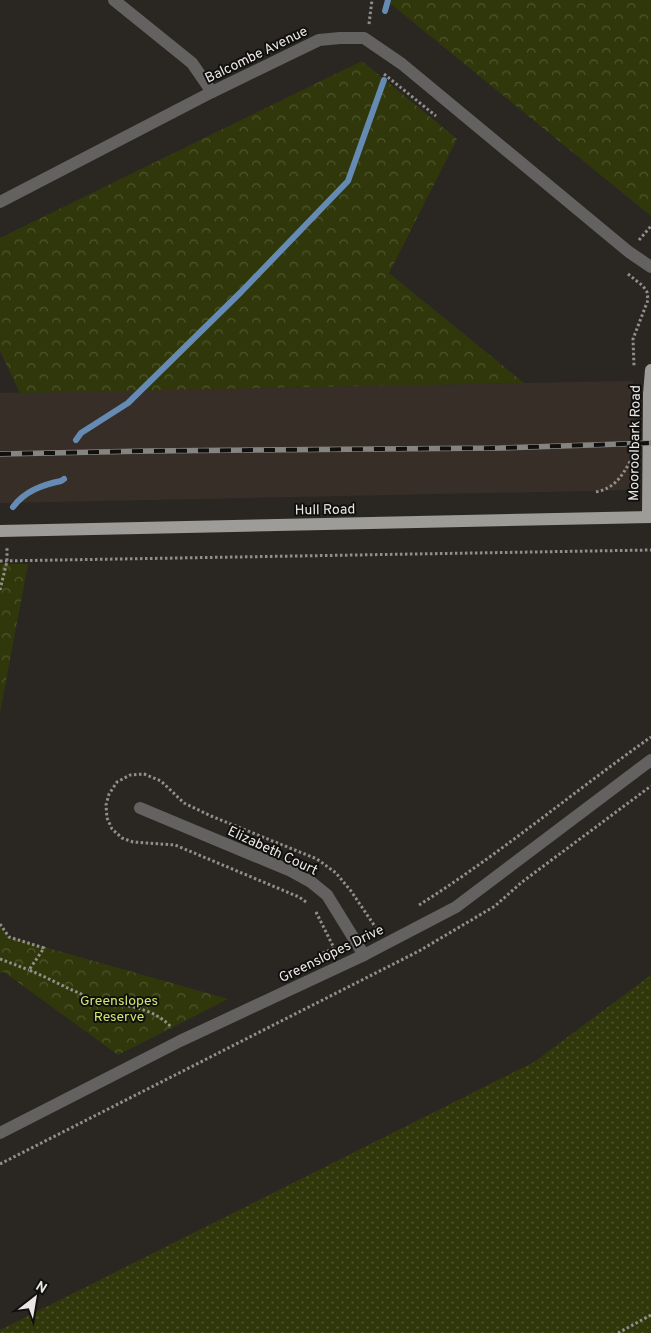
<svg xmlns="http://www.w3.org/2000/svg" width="651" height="1333" font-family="Overpass,sans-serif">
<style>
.built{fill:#372f27}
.grass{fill:url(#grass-dots)}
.park{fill:url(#park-crowns)}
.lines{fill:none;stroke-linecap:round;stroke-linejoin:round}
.stream{stroke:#658bb5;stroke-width:6}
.path{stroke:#918e8b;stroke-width:3;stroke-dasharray:2.5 2.5;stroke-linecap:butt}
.minor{stroke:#636260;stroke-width:12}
.major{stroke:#9e9c98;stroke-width:12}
.rail-casing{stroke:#868480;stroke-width:5.5}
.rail{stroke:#11100e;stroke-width:4;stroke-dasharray:11;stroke-linecap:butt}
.labels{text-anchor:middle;stroke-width:4;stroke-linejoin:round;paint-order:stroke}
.street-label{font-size:14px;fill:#e9e7e4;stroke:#11100e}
.park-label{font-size:14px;fill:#cee670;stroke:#11100e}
</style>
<defs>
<pattern id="grass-dots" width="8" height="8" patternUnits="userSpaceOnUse" patternTransform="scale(1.25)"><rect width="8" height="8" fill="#30380b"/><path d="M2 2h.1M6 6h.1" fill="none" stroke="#4e552e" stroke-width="1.8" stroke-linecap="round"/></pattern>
<pattern id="park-crowns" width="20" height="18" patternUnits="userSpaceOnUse" patternTransform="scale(1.25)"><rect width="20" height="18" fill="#30380b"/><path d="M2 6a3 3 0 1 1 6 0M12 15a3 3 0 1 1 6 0" fill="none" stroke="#4e552e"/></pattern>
</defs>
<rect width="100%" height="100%" fill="#2a2723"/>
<polygon class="built" points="633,381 637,490 0,503 0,393"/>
<polygon class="grass" points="651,975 651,1333 0,1333 0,1330 534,1062"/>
<g class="park">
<polygon points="386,0 651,0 651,216"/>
<polygon points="362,61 457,139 389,273 524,383 20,393 0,351 0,238"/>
<polygon points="0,564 28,564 0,713"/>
<polygon points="0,927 9,937 228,999 118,1055 4,972 0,973"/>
</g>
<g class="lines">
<g class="stream">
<polyline points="385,11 388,0"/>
<polyline points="76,440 81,433 128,403 241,292 348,181 384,80"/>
<path d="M13,507C25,491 42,485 61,481L64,479"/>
</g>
<g class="path">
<polyline points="369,24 372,0"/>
<polyline points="384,74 436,116"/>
<polyline points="639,240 651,226"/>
<polyline points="628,274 643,286 647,292 648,300 633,339 634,366"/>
<path d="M596,492C615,488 622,476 631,460"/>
<polyline points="0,561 651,550"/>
<polyline points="0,590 7,561 7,546"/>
<polyline points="306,902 299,897 175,845 133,842 122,838 112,829 107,818 106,805 109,794 117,782 130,775 144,774 161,781 184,803 211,816 317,859 336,873 351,891 376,928 378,927"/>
<path d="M419,905C500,854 573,792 651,737"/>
<polyline points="316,912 334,948 317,956"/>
<path d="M0,924L9,937L44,948L29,970C49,978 69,990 89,997C117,1006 151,1004 172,1028"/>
<polyline points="0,959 29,970"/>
<polyline points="0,1164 419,951 495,906 522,882 651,786"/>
<polyline points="618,1333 651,1315"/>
</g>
<g class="minor">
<polyline points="114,0 192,63 212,92"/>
<polyline points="0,202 212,92 319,40 340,38 364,38 402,64 629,252 651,267"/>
<polyline points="140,808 291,871 311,882 327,895 364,955"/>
<polyline points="0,1133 180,1041 364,955 456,907 651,760"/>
</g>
<g class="major">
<polyline points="648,517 649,394 651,370"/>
<polyline points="0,531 651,517"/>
</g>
<g class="rail-casing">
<polyline id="rail" points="0,454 148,451 500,448 651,443"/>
</g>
<use href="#rail" class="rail"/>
</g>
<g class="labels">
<g class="street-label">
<text transform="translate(256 54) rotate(-26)" y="5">Balcombe Avenue</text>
<text transform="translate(634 443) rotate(-89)" y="5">Mooroolbark Road</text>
<text transform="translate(325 509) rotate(-1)" y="5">Hull Road</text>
<text transform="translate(273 850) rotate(25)" y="5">Elizabeth Court</text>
<text transform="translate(331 953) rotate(-26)" y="5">Greenslopes Drive</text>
</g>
<g class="park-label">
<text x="119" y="1005">Greenslopes<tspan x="119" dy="16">Reserve</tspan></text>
</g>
</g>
<g transform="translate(35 1298) rotate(31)" stroke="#11100e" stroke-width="4" paint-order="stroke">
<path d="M0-4L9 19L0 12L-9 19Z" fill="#e9e7e4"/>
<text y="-8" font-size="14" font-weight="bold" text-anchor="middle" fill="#e9e7e4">N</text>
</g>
</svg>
